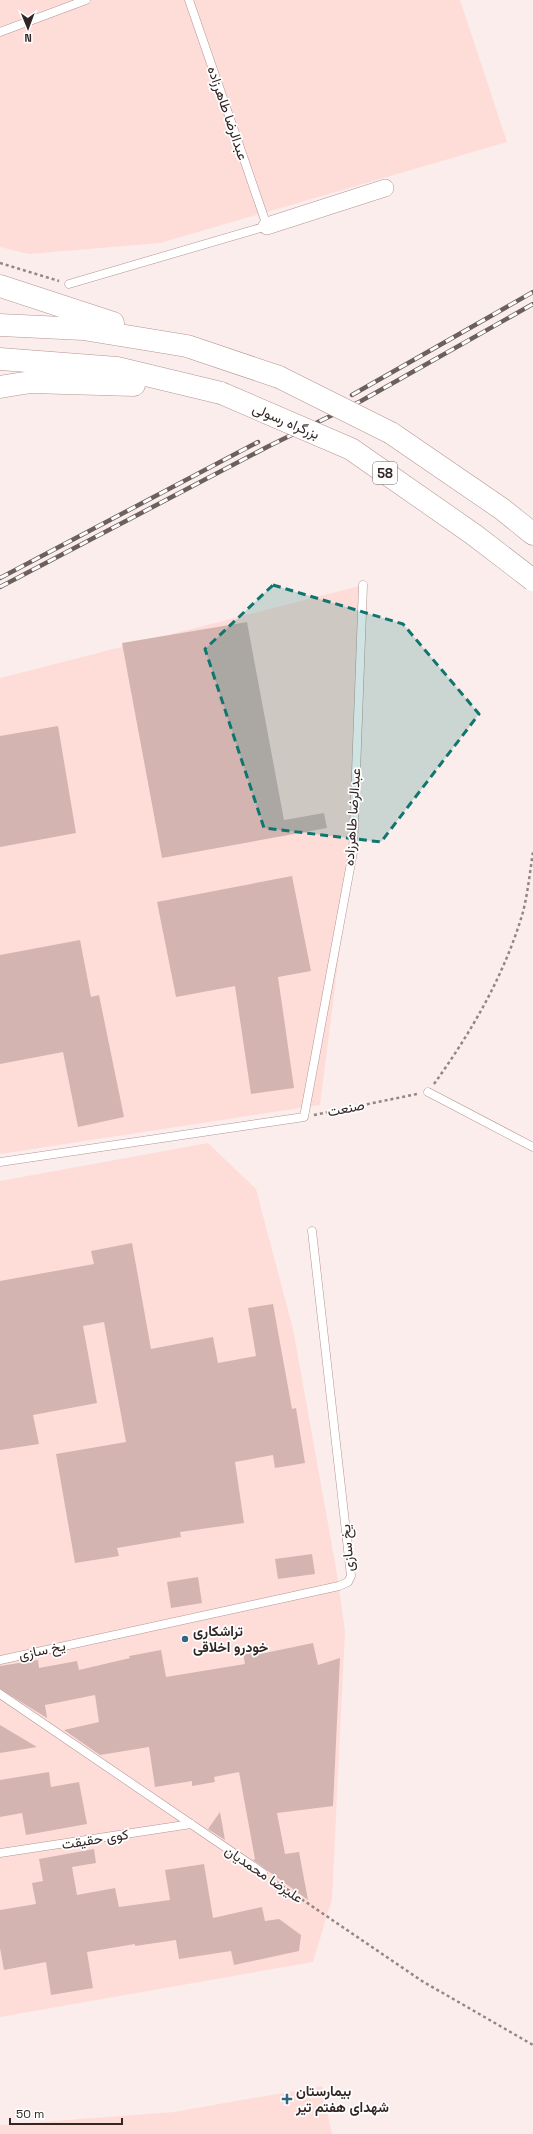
<svg xmlns="http://www.w3.org/2000/svg" width="533" height="2134" font-family="'Space Grotesk',Vazirmatn,sans-serif">
<style>
.built{fill:#feddd9}
.building{fill:#d3b4b1}
.lines{fill:none;stroke-linecap:round;stroke-linejoin:round}
.service-casing{stroke:#b39592;stroke-width:9}
.minor-casing{stroke:#b39592;stroke-width:18}
.trunk-casing{stroke:#b39592;stroke-width:23}
.path{stroke:#928584;stroke-width:2.5;stroke-dasharray:3 3;stroke-linecap:butt}
.service{stroke:#fff;stroke-width:8}
.minor{stroke:#fff;stroke-width:17}
.trunk{stroke:#fff;stroke-width:22}
.rail-casing{stroke:#6c605f;stroke-width:4.5}
.rail{stroke:#fefefe;stroke-width:3;stroke-dasharray:9;stroke-linecap:butt}
.trunk-bridge-casing{stroke:#b39592;stroke-width:23;stroke-linecap:butt}
.trunk-bridge{stroke:#fff;stroke-width:22}
.marked{fill:#0f766e;fill-opacity:0.2;stroke:#0f766e;stroke-width:3;stroke-dasharray:8 5;stroke-linejoin:round}
.poi-dot{fill:#326683;stroke:#fefefe;stroke-width:1.5}
.labels{text-anchor:middle;stroke-width:3.5;stroke-linejoin:round;paint-order:stroke}
.shield{fill:#fefefe;stroke:#6f6766;stroke-width:1}
.shield-label{font-size:13px;font-weight:bold;fill:#322625}
.street-label{font-size:14px;fill:#322625;stroke:#fefefe}
.poi-label{font-size:14px;font-weight:bold;fill:#322625;stroke:#fefefe;text-anchor:start}
</style>
<rect width="100%" height="100%" fill="#fbedec"/>
<g class="built">
<polygon points="0,0 460,0 507,142 160,243 29,254 0,247"/>
<polygon points="363,585 351,861 320,1105 0,1154 0,678"/>
<polygon points="208,1143 256,1189 293,1329 336,1568 345,1631 332,1899 313,1962 0,2017 0,1181"/>
<polygon points="322,2086 332,2134 0,2134 0,2125 174,2112"/>
</g>
<g class="building">
<polygon points="247,622 284,820 324,813 327,828 162,858 122,643"/>
<polygon points="58,726 76,833 0,847 0,736"/>
<polygon points="292,876 311,971 278,977 294,1088 251,1094 235,986 176,997 157,902"/>
<polygon points="80,940 91,997 99,995 124,1117 78,1127 63,1052 0,1064 0,955"/>
<polygon points="132,1243 151,1349 213,1337 218,1363 256,1356 248,1308 273,1304 292,1409 296,1408 305,1463 275,1468 273,1455 235,1462 244,1523 180,1532 181,1537 117,1548 119,1556 75,1563 56,1454 126,1442 104,1322 83,1326 97,1403 33,1415 39,1444 0,1450 0,1281 94,1264 91,1251"/>
<polygon points="312,1554 315,1574 278,1579 275,1559"/>
<polygon points="198,1577 202,1603 171,1608 167,1582"/>
<polygon points="313,1643 318,1665 340,1658 333,1806 277,1813 285,1854 299,1852 308,1900 253,1860 255,1859 239,1772 214,1777 215,1782 192,1786 192,1781 155,1787 149,1747 100,1755 64,1730 99,1722 95,1695 45,1705 47,1718 0,1689 0,1666 38,1660 39,1668 77,1661 79,1670 130,1658 129,1656 161,1650 166,1677 245,1664 243,1652 264,1648 265,1653"/>
<polygon points="0,1725 37,1747 0,1753"/>
<polygon points="49,1772 51,1787 79,1782 87,1824 26,1835 22,1813 0,1817 0,1780"/>
<polygon points="220,1812 225,1840 208,1829"/>
<polygon points="94,1849 96,1863 72,1867 77,1895 115,1888 119,1907 170,1900 165,1870 204,1864 213,1918 262,1907 265,1921 279,1919 301,1935 299,1951 234,1965 231,1951 179,1959 176,1940 135,1946 135,1944 87,1952 93,1988 51,1995 46,1962 4,1970 0,1948 0,1910 36,1904 32,1883 43,1881 39,1859"/>
</g>
<g class="lines">
<g class="service-casing">
<g id="service">
<polyline points="0,32 86,0"/>
<polyline points="69,284 267,226 189,0"/>
<polyline points="428,1092 533,1147"/>
<polyline points="0,1162 304,1117 353,852 363,585"/>
<polyline points="0,1660 339,1586 348,1582 351,1576 312,1231"/>
<polyline points="0,1694 263,1873"/>
<polyline points="0,1853 191,1824"/>
</g>
</g>
<g class="minor-casing">
<polyline id="minor" points="267,226 385,188"/>
</g>
<g class="trunk-casing">
<g id="trunk">
<polyline points="0,286 113,323"/>
<polyline points="0,325 83,329 187,346 279,377"/>
<polyline points="0,359 117,368 221,393"/>
<polyline points="0,387 31,382 134,385"/>
<polyline points="391,433 502,509 533,534"/>
</g>
</g>
<g class="path">
<polyline points="0,263 59,281"/>
<path d="M434,1084C472,1031 505,974 523,912C528,892 530,871 533,852"/>
<polyline points="314,1115 417,1094"/>
<polyline points="272,1879 422,1981 533,2045"/>
</g>
<use href="#service" class="service"/>
<use href="#minor" class="minor"/>
<use href="#trunk" class="trunk"/>
<g class="rail-casing">
<g id="rail">
<polyline points="352,395 533,292"/>
<polyline points="0,578 258,442"/>
<polyline points="0,587 269,446 361,401 533,304"/>
</g>
</g>
<use href="#rail" class="rail"/>
<g class="trunk-bridge-casing">
<g id="trunk-bridge">
<polyline points="279,377 391,433"/>
<polyline points="221,393 351,449 473,534 533,580"/>
</g>
</g>
<use href="#trunk-bridge" class="trunk-bridge"/>
</g>
<path class="marked" d="M273,585L403,624L479,714L381,842L264,828L205,649Z"/>
<g class="poi-dot">
<circle cx="185" cy="1639" r="4"/>
<path d="M285 2093h4v4h4v4h-4v4h-4v-4h-4v-4h4z"/>
</g>
<g class="labels">
<rect class="shield" x="373" y="462" width="24" height="22" rx="3"/>
<g class="shield-label">
<text x="385" y="478">58</text>
</g>
<g class="street-label">
<text transform="translate(228 113) rotate(71)" y="5">عبدالرضا طاهرزاده</text>
<text transform="translate(286 421) rotate(23)" y="5">بزرگراه رسولی</text>
<text transform="translate(352 817) rotate(-86)" y="5">عبدالرضا طاهرزاده</text>
<text transform="translate(346 1108) rotate(-11)" y="5">صنعت</text>
<text transform="translate(347 1548) rotate(-95)" y="5">یخ سازی</text>
<text transform="translate(42 1650) rotate(-12)" y="5">یخ سازی</text>
<text transform="translate(95 1839) rotate(-9)" y="5">کوی حقیقت</text>
<text transform="translate(264 1874) rotate(34)" y="5">علیرضا محمدیان</text>
</g>
<g class="poi-label">
<text x="193" y="1636">تراشکاری<tspan x="193" dy="16">خودرو اخلاقی</tspan></text>
<text x="296" y="2096">بیمارستان<tspan x="296" dy="16">شهدای هفتم تیر</tspan></text>
</g>
</g>
<g transform="translate(28 28) rotate(179)" stroke="#fefefe" stroke-width="3" paint-order="stroke">
<path d="M0-3L7 15L0 10L-7 15Z" fill="#322625"/>
<text y="-6" font-size="11" font-weight="bold" text-anchor="middle" fill="#322625">N</text>
</g>
<path d="M10 2118v6h112v-6" fill="none" stroke="#322625" stroke-width="2"/>
<text x="16" y="2118" font-size="12" fill="#322625" stroke="#fefefe" stroke-width="3" paint-order="stroke">50 m</text>
</svg>
